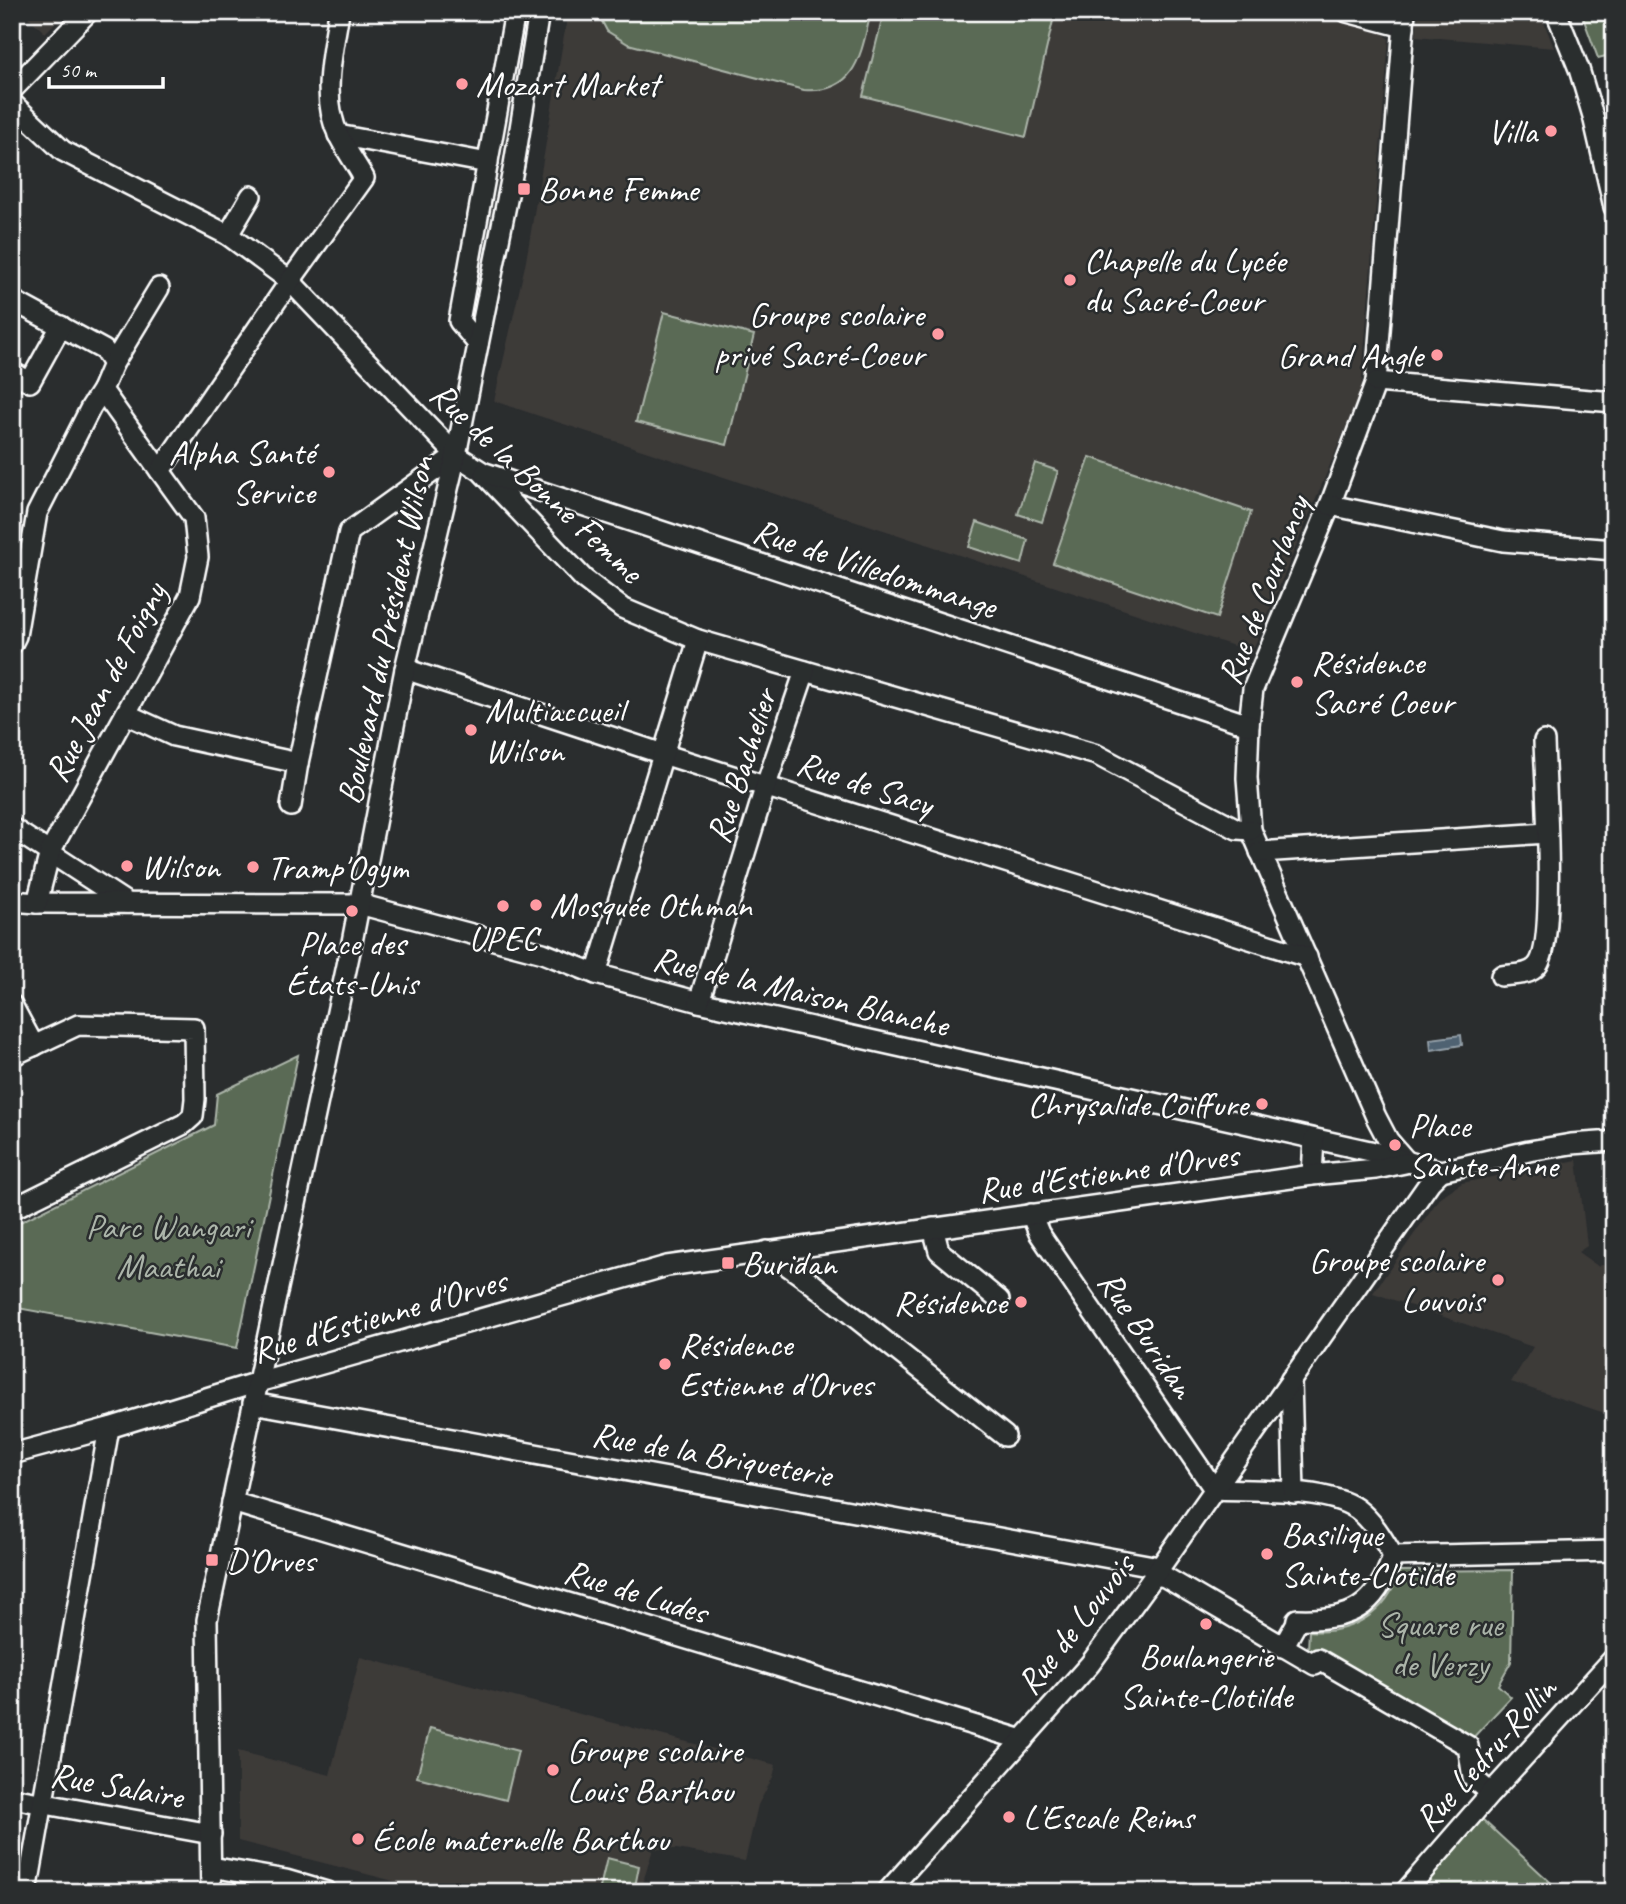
<svg xmlns="http://www.w3.org/2000/svg" width="1626" height="1904" font-family="Caveat,sans-serif">
<style>
.built{fill:#3d3a39}
.green{fill:#5a6b54;stroke:#acb5aa;stroke-width:2}
.water{fill:#4f6272;stroke:#95a1aa;stroke-width:2}
.lines{fill:none;stroke-linecap:round;stroke-linejoin:round}
.minor-casing{stroke:#fff;stroke-width:24}
.minor{stroke:#2a2d2e;stroke-width:19}
.poi-dot{fill:#ff9aa2;stroke:#2a2d2e;stroke-width:2.5}
.labels{text-anchor:middle;stroke-width:5;stroke-linejoin:round;paint-order:stroke}
.poi-label{font-size:35px;fill:#fff;stroke:#2a2d2e;text-anchor:start}
.street-label{font-size:35px;fill:#fff;stroke:#2a2d2e}
.park-label{font-size:35px;fill:#acb5aa;stroke:#2a2d2e}
</style>
<rect width="100%" height="100%" fill="#2a2d2e"/>
<filter id="ink" filterUnits="userSpaceOnUse"><feTurbulence type="fractalNoise" baseFrequency=".0143" numOctaves="2"/><feDisplacementMap in="SourceGraphic" scale="14" xChannelSelector="R" yChannelSelector="G"/><feConvolveMatrix kernelMatrix="1 2 1 2 8 2 1 2 1" color-interpolation-filters="sRGB"/></filter>
<g filter="url(#ink)">
<g class="built">
<polygon points="23,12 66,12 45,33"/>
<polygon points="568,12 1306,12 1382,32 1389,39 1361,391 1252,652 494,401 526,261"/>
<polygon points="1418,12 1540,12 1554,48 1416,36"/>
<polygon points="1577,1160 1587,1246 1578,1252 1599,1267 1601,1265 1614,1266 1614,1416 1511,1382 1533,1347 1373,1293 1440,1197 1462,1183"/>
<polygon points="360,1657 776,1765 773,1777 758,1805 745,1861 677,1849 653,1849 640,1892 436,1892 238,1841 238,1751 330,1775"/>
</g>
<g class="green">
<path d="M597,12H871C861,53 857,94 804,90L628,44L607,31Z"/>
<polygon points="884,12 1055,12 1026,137 863,96"/>
<polygon points="1581,12 1614,12 1614,54 1598,58"/>
<polygon points="664,312 754,335 727,445 636,422"/>
<polygon points="1090,457 1251,512 1217,618 1053,563"/>
<polygon points="1035,463 1058,471 1042,522 1018,514"/>
<polygon points="977,522 1028,540 1022,564 969,547"/>
<polygon points="298,1055 237,1348 12,1307 12,1226 214,1125 217,1094"/>
<path d="M1513,1570L1511,1662L1498,1685L1511,1697L1469,1742L1308,1650L1309,1631C1350,1635 1389,1613 1399,1571Z"/>
<polygon points="430,1728 518,1751 506,1800 417,1777"/>
<polygon points="1482,1819 1561,1892 1419,1892"/>
<polygon points="607,1858 639,1866 634,1892 599,1892"/>
</g>
<polygon class="water" points="1461,1035 1462,1045 1431,1050 1430,1039"/>
<g class="lines">
<g class="minor-casing">
<g id="minor">
<polyline points="1347,12 1404,27"/>
<polyline points="1405,12 1376,382 1330,505 1253,689 1249,725 1247,778 1251,830 1376,1117 1388,1140 1407,1162"/>
<polyline points="1556,12 1579,69 1593,116 1614,207"/>
<polyline points="12,90 88,12"/>
<polyline points="12,103 63,151 228,235 290,281 456,455 481,471 584,579 622,608 698,640 1097,755 1237,829 1251,830"/>
<polyline points="338,135 488,163"/>
<polyline points="228,235 251,196"/>
<polyline points="12,300 104,350 113,364 102,390 160,471"/>
<polyline points="478,344 459,321 515,12"/>
<polyline points="113,364 159,288"/>
<polyline points="12,372 30,382 61,326"/>
<polyline points="1376,382 1614,402"/>
<polyline points="485,473 1249,725"/>
<polyline points="1330,505 1503,541 1614,550"/>
<polyline points="12,644 16,636 37,513 91,407 102,390"/>
<polyline points="405,669 663,754 1307,957"/>
<polyline points="126,714 174,736 298,763"/>
<polyline points="291,806 298,763 349,532 456,455"/>
<polyline points="12,828 127,903"/>
<polyline points="1260,852 1547,833"/>
<polyline points="12,901 37,903 359,904 543,953 596,974 699,1002 1370,1151 1441,1171 1529,1151 1571,1144 1614,1141"/>
<path d="M37,903L50,852L190,596L198,557L194,518L160,471L290,281L364,178C356,164 346,150 339,136C320,99 333,51 339,12"/>
<polyline points="596,974 698,640"/>
<path d="M1501,976C1513,974 1529,976 1537,966C1557,944 1545,778 1544,741"/>
<polyline points="699,1002 766,785 805,671"/>
<polyline points="12,1005 34,1046"/>
<polyline points="12,1056 78,1025 194,1028 195,1099 193,1116 184,1124 12,1209"/>
<polyline points="1312,1175 1314,1139"/>
<path d="M1031,1214L1039,1233L1214,1489C1252,1491 1326,1487 1357,1509C1373,1521 1383,1539 1393,1556C1376,1608 1350,1621 1297,1619L1296,1624L1283,1647"/>
<polyline points="933,1228 939,1251 999,1300"/>
<polyline points="767,1251 809,1281 1005,1436"/>
<polyline points="1291,1379 1294,1493"/>
<polyline points="253,1403 1159,1567"/>
<polyline points="12,1454 109,1428 258,1382 667,1266 1312,1175 1376,1169 1405,1163"/>
<polyline points="232,1502 1023,1740"/>
<polyline points="1393,1556 1614,1551"/>
<polyline points="1154,1575 1165,1577 1315,1665 1318,1659 1468,1746 1473,1778 1491,1793"/>
<polyline points="12,1798 211,1834"/>
<polyline points="211,1867 286,1880 327,1892"/>
<polyline points="27,1892 109,1428"/>
<polyline points="211,1892 207,1620 352,942 405,669 456,455 514,165 539,12"/>
<polyline points="887,1892 1090,1664 1149,1583 1430,1182 1441,1171"/>
<polyline points="1405,1892 1491,1793 1614,1658"/>
</g>
</g>
<use href="#minor" class="minor"/>
</g>
</g>
<g class="poi-dot">
<circle cx="462" cy="84" r="7"/>
<circle cx="1551" cy="131" r="7"/>
<rect x="517" y="182" width="14" height="14" rx="3.5"/>
<circle cx="1070" cy="280" r="7"/>
<circle cx="938" cy="334" r="7"/>
<circle cx="1437" cy="355" r="7"/>
<circle cx="329" cy="472" r="7"/>
<circle cx="1297" cy="682" r="7"/>
<circle cx="471" cy="730" r="7"/>
<circle cx="127" cy="866" r="7"/>
<circle cx="253" cy="867" r="7"/>
<circle cx="536" cy="905" r="7"/>
<circle cx="503" cy="906" r="7"/>
<circle cx="352" cy="911" r="7"/>
<circle cx="1262" cy="1104" r="7"/>
<circle cx="1395" cy="1145" r="7"/>
<rect x="721" y="1256" width="14" height="14" rx="3.5"/>
<circle cx="1498" cy="1280" r="7"/>
<circle cx="1021" cy="1302" r="7"/>
<circle cx="665" cy="1364" r="7"/>
<circle cx="1267" cy="1554" r="7"/>
<rect x="205" y="1553" width="14" height="14" rx="3.5"/>
<circle cx="1206" cy="1624" r="7"/>
<circle cx="553" cy="1770" r="7"/>
<circle cx="1009" cy="1817" r="7"/>
<circle cx="358" cy="1839" r="7"/>
</g>
<g class="labels">
<g class="poi-label">
<text x="476" y="96">Mozart Market</text>
<text x="1537" y="143" text-anchor="end">Villa</text>
<text x="538" y="201">Bonne Femme</text>
<text x="1084" y="272">Chapelle du Lycée<tspan x="1084" dy="40">du Sacré-Coeur</tspan></text>
<text x="924" y="326" text-anchor="end">Groupe scolaire<tspan x="924" dy="40">privé Sacré-Coeur</tspan></text>
<text x="1423" y="367" text-anchor="end">Grand Angle</text>
<text x="315" y="464" text-anchor="end">Alpha Santé<tspan x="315" dy="40">Service</tspan></text>
<text x="1311" y="674">Résidence<tspan x="1311" dy="40">Sacré Coeur</tspan></text>
<text x="485" y="722">Multiaccueil<tspan x="485" dy="40">Wilson</tspan></text>
<text x="141" y="878">Wilson</text>
<text x="267" y="879">Tramp'Ogym</text>
<text x="550" y="917">Mosquée Othman</text>
<text x="503" y="950" text-anchor="middle">UPEC</text>
<text x="352" y="955" text-anchor="middle">Place des<tspan x="352" dy="40">États-Unis</tspan></text>
<text x="1248" y="1116" text-anchor="end">Chrysalide Coiffure</text>
<text x="1409" y="1137">Place<tspan x="1409" dy="40">Sainte-Anne</tspan></text>
<text x="1484" y="1272" text-anchor="end">Groupe scolaire<tspan x="1484" dy="40">Louvois</tspan></text>
<text x="742" y="1275">Buridan</text>
<text x="1007" y="1314" text-anchor="end">Résidence</text>
<text x="679" y="1356">Résidence<tspan x="679" dy="40">Estienne d'Orves</tspan></text>
<text x="1281" y="1546">Basilique<tspan x="1281" dy="40">Sainte-Clotilde</tspan></text>
<text x="226" y="1572">D'Orves</text>
<text x="1206" y="1668" text-anchor="middle">Boulangerie<tspan x="1206" dy="40">Sainte-Clotilde</tspan></text>
<text x="567" y="1762">Groupe scolaire<tspan x="567" dy="40">Louis Barthou</tspan></text>
<text x="1023" y="1829">L'Escale Reims</text>
<text x="372" y="1851">École maternelle Barthou</text>
</g>
<g class="street-label">
<text transform="translate(537 482) rotate(43)" y="12">Rue de la Bonne Femme</text>
<text transform="translate(875 568) rotate(18)" y="12">Rue de Villedommange</text>
<text transform="translate(1263 590) rotate(-69)" y="12">Rue de Courlancy</text>
<text transform="translate(385 630) rotate(-78)" y="12">Boulevard du Président Wilson</text>
<text transform="translate(105 682) rotate(-62)" y="12">Rue Jean de Foigny</text>
<text transform="translate(741 766) rotate(-72)" y="12">Rue Bachelier</text>
<text transform="translate(865 783) rotate(18)" y="12">Rue de Sacy</text>
<text transform="translate(801 991) rotate(13)" y="12">Rue de la Maison Blanche</text>
<text transform="translate(1108 1172) rotate(-8)" y="12">Rue d'Estienne d'Orves</text>
<text transform="translate(379 1315) rotate(-16)" y="12">Rue d'Estienne d'Orves</text>
<text transform="translate(1147 1334) rotate(56)" y="12">Rue Buridan</text>
<text transform="translate(712 1454) rotate(10)" y="12">Rue de la Briqueterie</text>
<text transform="translate(636 1591) rotate(17)" y="12">Rue de Ludes</text>
<text transform="translate(1075 1624) rotate(-52)" y="12">Rue de Louvois</text>
<text transform="translate(1485 1754) rotate(-48)" y="12">Rue Ledru-Rollin</text>
<text transform="translate(117 1785) rotate(10)" y="12">Rue Salaire</text>
</g>
<g class="park-label">
<text x="168" y="1238">Parc Wangari<tspan x="168" dy="40">Maathai</tspan></text>
<text x="1440" y="1636">Square rue<tspan x="1440" dy="40">de Verzy</tspan></text>
</g>
</g>
<rect width="1626" height="1904" fill="none" stroke="#2a2d2e" stroke-width="42"/>
<rect x="21" y="21" width="1584" height="1862" fill="none" stroke="#fff" stroke-width="2.5" filter="url(#ink)"/>
<path d="M49 77v10h114v-10" fill="none" stroke="#ffffff" stroke-width="3.5"/>
<text x="60" y="77" font-size="21" fill="#ffffff" stroke="#2a2d2e" stroke-width="5" paint-order="stroke">50 m</text>
</svg>
